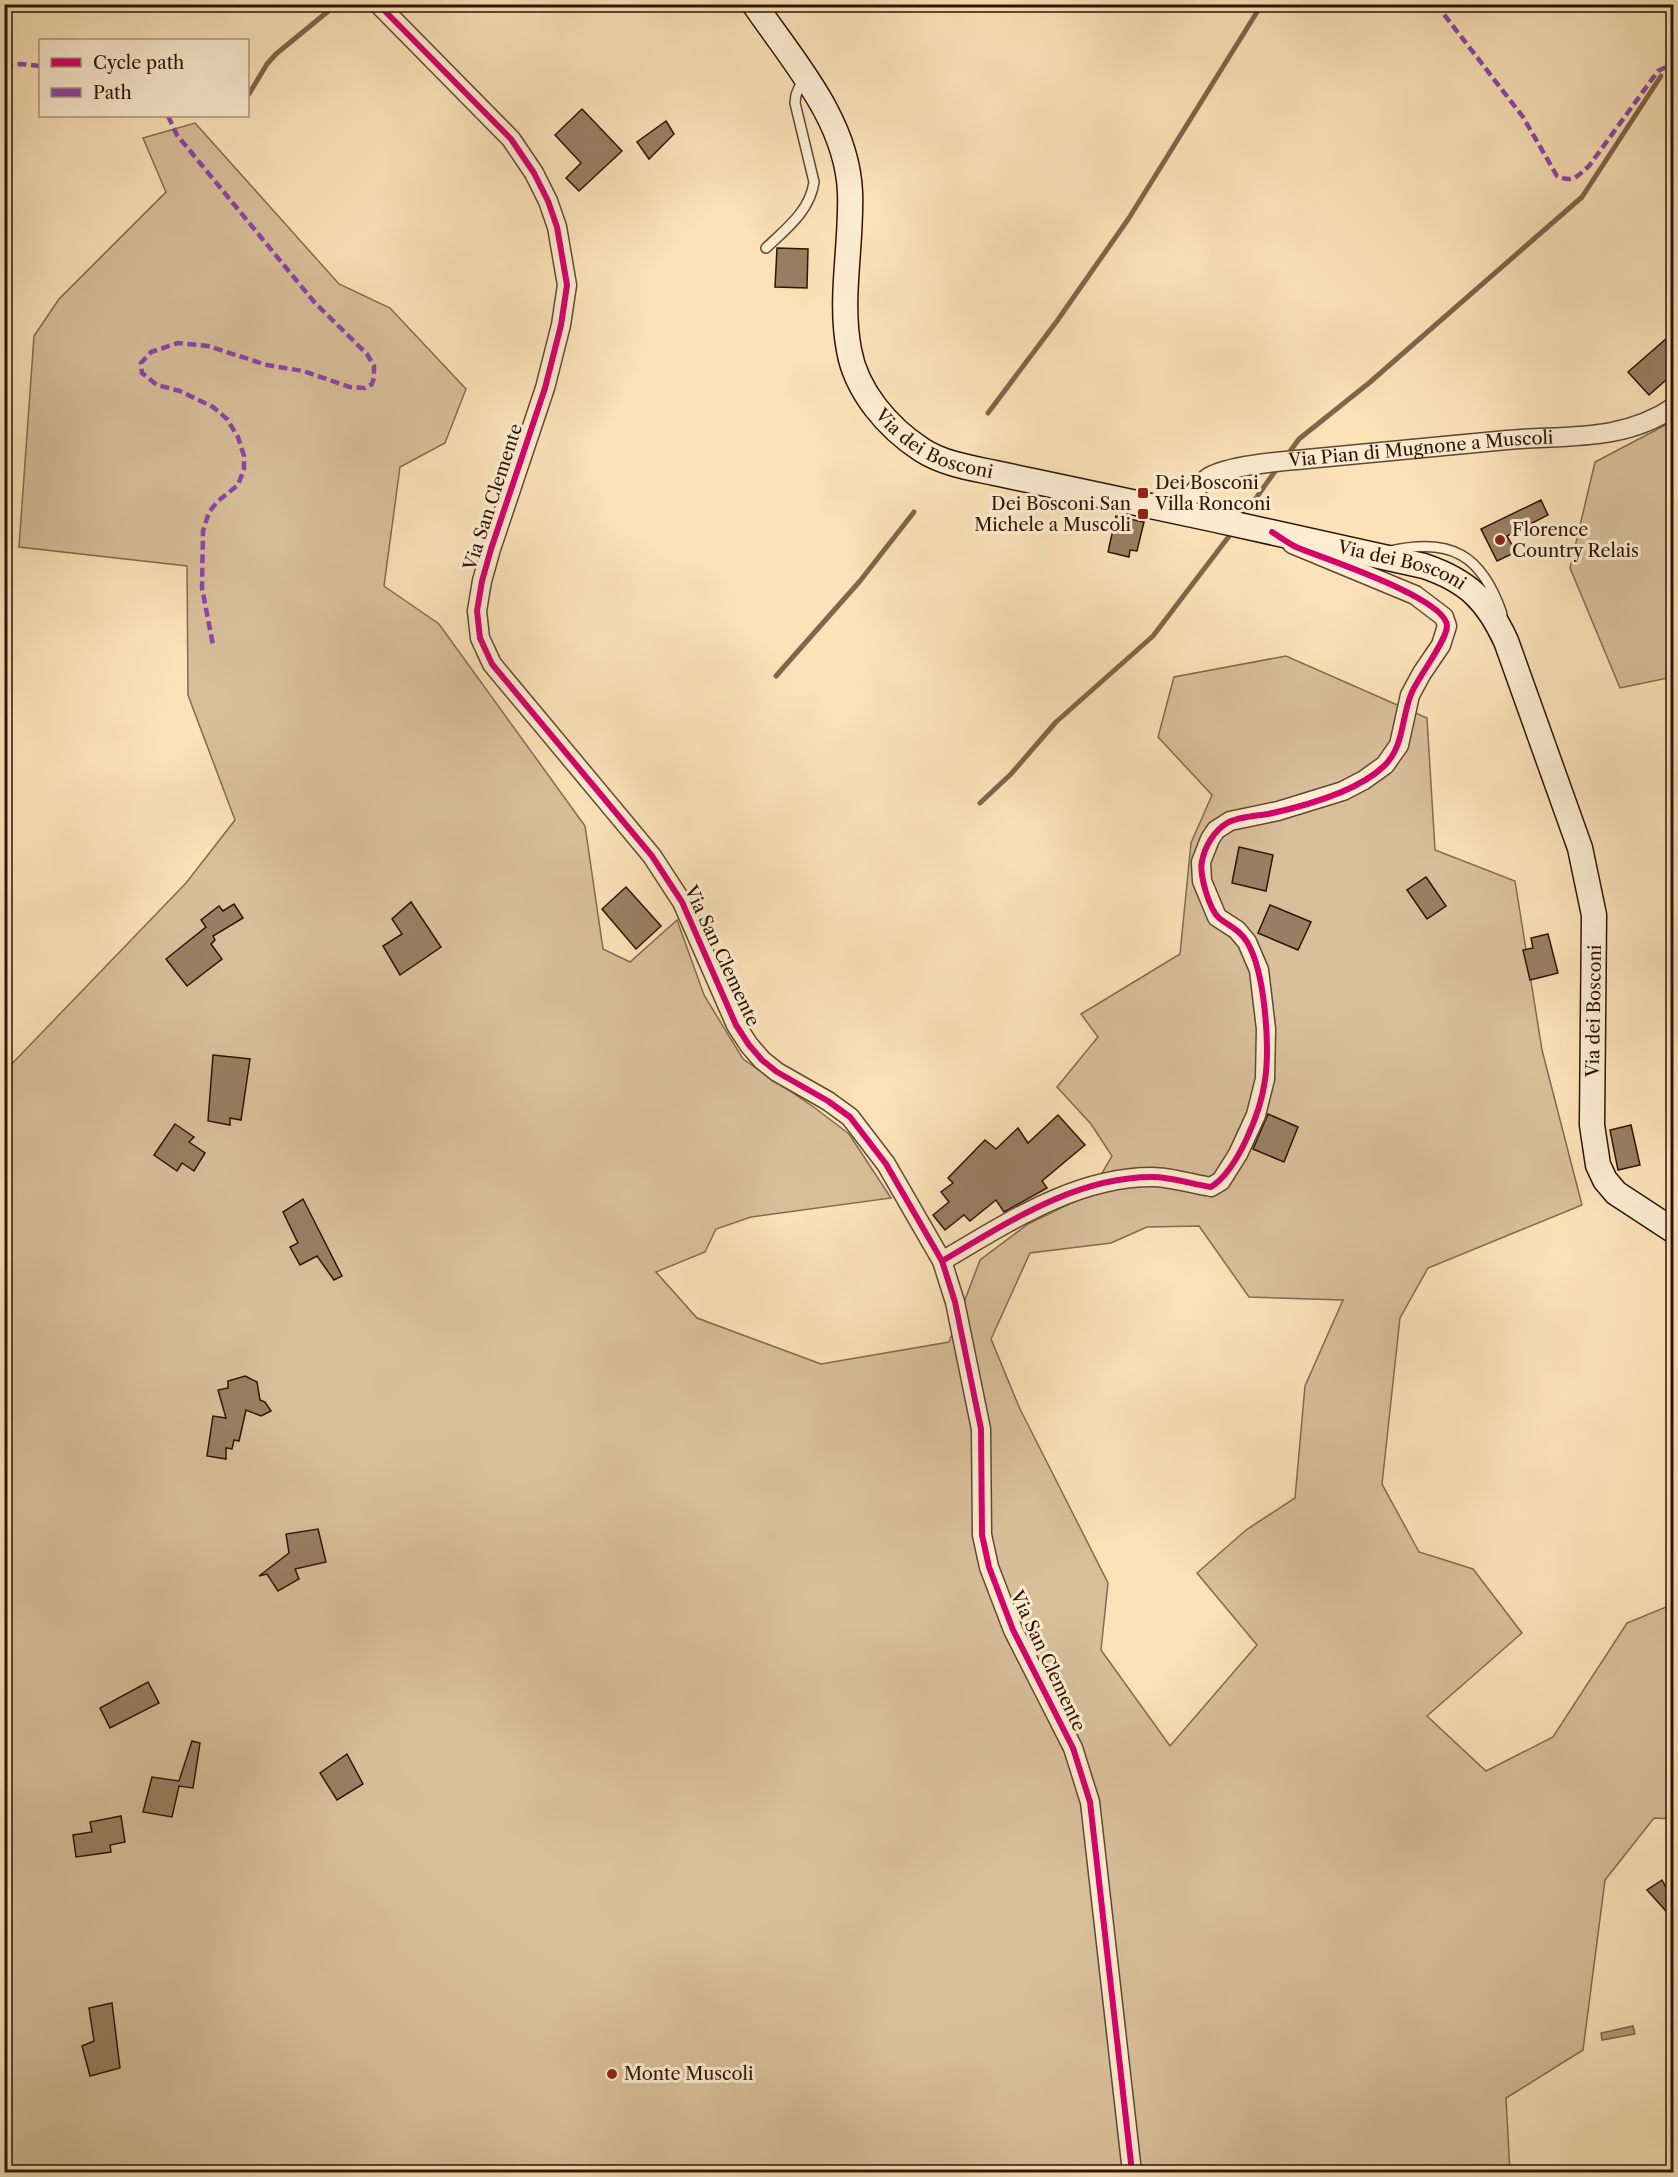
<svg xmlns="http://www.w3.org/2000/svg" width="1678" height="2177" font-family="'Libre Caslon Text',serif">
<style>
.green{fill:#d8bf9a;stroke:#836a50;stroke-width:1.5;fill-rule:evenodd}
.water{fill:#b59c7b;stroke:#7f664c;stroke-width:1.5}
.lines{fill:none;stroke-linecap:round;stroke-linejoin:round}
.stream{stroke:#7f664c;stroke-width:5}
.building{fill:#997f63;stroke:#2e1406;stroke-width:1.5}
.service-casing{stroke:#614832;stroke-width:12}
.minor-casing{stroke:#614832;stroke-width:21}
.secondary-casing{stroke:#2e1406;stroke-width:27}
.service{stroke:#fcecd1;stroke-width:9}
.minor{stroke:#fcecd1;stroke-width:18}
.secondary{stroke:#fcecd1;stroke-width:24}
.quiet{stroke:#8e44ad;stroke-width:4.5;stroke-dasharray:9 4.5;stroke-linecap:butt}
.cycleway-casing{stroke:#fcecd1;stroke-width:10}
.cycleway{stroke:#d6006c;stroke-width:6}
.poi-dot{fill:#8f2418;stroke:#fcecd1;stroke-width:2}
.labels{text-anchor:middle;stroke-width:6;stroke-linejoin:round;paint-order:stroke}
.street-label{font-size:18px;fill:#2e1406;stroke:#fcecd1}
.poi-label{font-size:18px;fill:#2e1406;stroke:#fcecd1;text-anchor:start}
</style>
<rect width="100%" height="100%" fill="#fbe2b8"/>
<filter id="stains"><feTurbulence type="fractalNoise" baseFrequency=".00333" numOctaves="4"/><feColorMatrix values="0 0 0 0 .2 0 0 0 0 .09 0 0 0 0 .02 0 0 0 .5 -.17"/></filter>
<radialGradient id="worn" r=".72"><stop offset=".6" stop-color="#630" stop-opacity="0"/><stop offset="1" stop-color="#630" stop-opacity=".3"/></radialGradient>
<g class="green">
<path d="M195,123L339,284L390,308L466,389L445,443L400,467L384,586L439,624L585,826L603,949L630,962L677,920L704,995L743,1059L815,1108L849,1134L891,1198L751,1217L716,1229L705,1252L656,1272L697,1318L821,1364L949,1342L980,1260L1028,1224L1090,1194L1112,1156L1091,1124L1057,1087L1098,1037L1081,1014L1180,954L1191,843L1212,795L1158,737L1174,677L1286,656L1427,718L1435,850L1515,881L1542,1050L1582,1205L1428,1268L1400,1318L1382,1484L1419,1552L1473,1569L1522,1633L1427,1716L1486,1771L1553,1737L1627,1623L1673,1604V1819L1654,1818L1605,1880L1583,2050L1506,2098L1510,2172H5L4,2103L8,2101L4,2097V1072L186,883L235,820L188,695L187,566L19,547L34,336L59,299L166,192L143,138ZM1199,1226L1249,1297L1343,1300L1305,1386L1295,1498L1246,1530L1197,1573L1257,1645L1170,1746L1101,1650L1108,1583L1020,1409L991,1339L1030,1253L1111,1243L1147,1227Z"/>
<polygon points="1673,421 1673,677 1620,688 1570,568 1595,462"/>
</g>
<polygon class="water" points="1633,2026 1635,2034 1602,2040 1601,2033"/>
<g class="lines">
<g class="stream">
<polyline points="249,94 267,64 276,54 337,4"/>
<polyline points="988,413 1057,321 1129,218 1262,4"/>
<polyline points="1286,457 1299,439 1369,383 1582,197 1661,76"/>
<polyline points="1242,518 1278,467"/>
<polyline points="776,676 860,581 914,512"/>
<polyline points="980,803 1011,774 1056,722 1153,636 1233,531"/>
</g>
</g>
<g class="building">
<polygon points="582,109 622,151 579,191 566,178 581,163 555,135"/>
<polygon points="666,121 674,134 649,159 637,142"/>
<polygon points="777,248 808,249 807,288 775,287"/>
<polygon points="1674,332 1674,373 1649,395 1628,372"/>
<polygon points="1541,500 1548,515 1507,536 1516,552 1497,561 1481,529"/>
<polygon points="1116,516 1144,522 1137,551 1130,550 1129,557 1108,552"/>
<polygon points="1239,847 1273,855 1266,891 1232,883"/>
<polygon points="1426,877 1446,906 1427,919 1407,890"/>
<polygon points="626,887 661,926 636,949 602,909"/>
<polygon points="411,902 441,947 400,975 383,946 402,934 392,919"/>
<polygon points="234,904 243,918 213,936 215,940 211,944 222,959 187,986 166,959 206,927 201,920 219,906 223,911"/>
<polygon points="1270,905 1311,922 1298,950 1258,933"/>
<polygon points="1548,934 1558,973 1530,980 1523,950 1533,948 1531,938"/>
<polygon points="213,1055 250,1059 241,1120 230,1118 230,1125 208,1121"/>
<polygon points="1268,1114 1298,1127 1284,1162 1253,1149"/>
<polygon points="1058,1115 1085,1145 1042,1181 1047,1188 1004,1212 996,1200 970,1221 964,1215 945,1230 933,1215 949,1202 941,1192 953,1183 948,1178 985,1140 996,1149 1018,1128 1028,1143"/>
<polygon points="175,1124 194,1137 189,1142 205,1153 194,1171 182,1163 177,1171 154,1155"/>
<polygon points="1631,1125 1640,1165 1618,1170 1610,1130"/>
<polygon points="303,1199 342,1276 334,1280 317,1256 300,1265 290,1247 298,1243 283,1212"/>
<polygon points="245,1376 257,1382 260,1400 265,1402 271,1411 261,1416 246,1410 239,1441 234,1440 232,1449 226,1448 226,1459 207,1456 213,1416 226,1418 218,1390 228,1388 228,1381"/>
<polygon points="318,1529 326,1562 295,1569 299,1579 278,1591 267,1574 259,1576 289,1553 286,1534"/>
<polygon points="148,1682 159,1703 110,1728 100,1708"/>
<polygon points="192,1741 200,1743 193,1788 179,1786 172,1817 143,1812 152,1777 179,1781"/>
<polygon points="347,1754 363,1784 337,1800 320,1773"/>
<polygon points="121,1816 125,1842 110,1845 111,1852 76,1857 73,1835 92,1832 90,1822"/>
<polygon points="1662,1880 1674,1902 1674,1920 1647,1890"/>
<polygon points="112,2003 120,2068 90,2076 82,2046 94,2041 89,2008"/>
</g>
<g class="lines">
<g class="service-casing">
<g id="service">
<path d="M766,248C786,229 810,211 814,182L795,103L796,95L803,78"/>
<path d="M1390,551C1451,537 1482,555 1502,614"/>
</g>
</g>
<g class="minor-casing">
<g id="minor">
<polyline points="378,4 511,139 534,173 548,201 557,227 567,285 561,325 545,388 491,549 482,581 477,611 480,638 492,664 652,856 682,902 736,1025 749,1045 762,1060 777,1072 828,1101 850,1117 886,1164 942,1261 955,1302 981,1429 982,1535 989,1567 1013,1630 1073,1748 1090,1802 1132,2172"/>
<path id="s1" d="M1179,511C1187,502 1200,482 1209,477C1228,465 1284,461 1307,459C1374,453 1440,446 1507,440C1565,435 1623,442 1674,407"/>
<path d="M942,1261C1007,1223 1075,1177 1152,1177C1171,1177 1192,1184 1211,1187L1221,1181L1238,1154L1256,1115L1265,1079L1266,1029L1259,970L1247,942L1237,930L1217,917L1202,881L1201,862L1210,839L1216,830L1230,821L1278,811L1343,791L1364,780L1385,765L1399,745L1410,695L1422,673L1441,645L1447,626L1444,617L1415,595L1292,544"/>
</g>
</g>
<g class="secondary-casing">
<g id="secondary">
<path id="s2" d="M754,4C793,61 847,120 850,192C852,245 839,298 849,350C856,391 888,428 922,450C944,464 971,468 995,473C1023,479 1052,485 1080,491C1195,515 1309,540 1424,566C1468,581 1487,600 1506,641L1580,848L1594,915L1592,1125L1598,1165L1605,1180L1616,1193L1674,1231"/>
</g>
</g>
<use href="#service" class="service"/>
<use href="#minor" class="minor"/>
<use href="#secondary" class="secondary"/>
<g class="quiet">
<path d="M1436,4L1523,117L1557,176C1574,183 1576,177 1589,166L1658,71L1670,65H1674"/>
<polyline points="4,65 21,64 40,66"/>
<polyline points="168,116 177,135 315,303 367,354 374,366 374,378 372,384 365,388 350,387 303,371 267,365 208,346 178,343 151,352 141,363 142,373 157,385 180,391 213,407 227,419 238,437 244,456 244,469 238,485 218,501 209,512 203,531 202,588 213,645"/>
</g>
<g class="cycleway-casing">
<g id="cycleway">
<polyline points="378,4 511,139 534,173 548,201 557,227 567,285 561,325 545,388 491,549 482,581 477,611 480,638 492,664 652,856 682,902 736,1025 749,1045 762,1060 777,1072 828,1101 850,1117 886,1164 942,1261 955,1302 981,1429 982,1535 989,1567 1013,1630 1073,1748 1090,1802 1132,2172"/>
<path d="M942,1261C1007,1223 1075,1177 1152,1177C1171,1177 1192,1184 1211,1187C1238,1170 1261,1111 1265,1080C1270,1046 1265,971 1247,942C1240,930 1229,926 1219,918C1209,909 1199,874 1202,861C1205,846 1214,831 1227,823C1237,817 1256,816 1268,814C1305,806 1357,792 1384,766C1405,746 1401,716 1412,692C1419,676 1447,640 1447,626C1447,598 1322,558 1296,547C1288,543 1280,537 1272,532"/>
</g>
</g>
<use href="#cycleway" class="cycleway"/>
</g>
<g class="poi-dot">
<rect x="1137" y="487" width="12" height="12" rx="3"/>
<rect x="1137" y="508" width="12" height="12" rx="3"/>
<circle cx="1500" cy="540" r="6"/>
<circle cx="612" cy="2074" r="6"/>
</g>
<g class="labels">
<g class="street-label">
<text dy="6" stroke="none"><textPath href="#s2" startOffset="508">Via dei Bosconi</textPath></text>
<text dy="6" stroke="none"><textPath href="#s1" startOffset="260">Via Pian di Mugnone a Muscoli</textPath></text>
<text transform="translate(493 497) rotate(-72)" y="6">Via San Clemente</text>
<text dy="6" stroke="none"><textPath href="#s2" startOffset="994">Via dei Bosconi</textPath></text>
<text transform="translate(722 956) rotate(65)" y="6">Via San Clemente</text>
<text transform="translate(1594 1011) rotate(-89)" y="6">Via dei Bosconi</text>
<text transform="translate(1048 1661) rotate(65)" y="6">Via San Clemente</text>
</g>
<g class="poi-label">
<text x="1155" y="489">Dei Bosconi<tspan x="1155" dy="21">Villa Ronconi</tspan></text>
<text x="1131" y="510" text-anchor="end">Dei Bosconi San<tspan x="1131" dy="21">Michele a Muscoli</tspan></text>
<text x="1512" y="536">Florence<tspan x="1512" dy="21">Country Relais</tspan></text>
<text x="624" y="2080">Monte Muscoli</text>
</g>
</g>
<rect width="1678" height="2177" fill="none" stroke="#fbe2b8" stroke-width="24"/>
<rect x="6" y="6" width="1666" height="2165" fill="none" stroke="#2e1406" stroke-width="3"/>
<rect x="12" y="12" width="1654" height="2153" fill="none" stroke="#2e1406" stroke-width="1.5"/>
<rect x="39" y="39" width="210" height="78" fill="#fcecd1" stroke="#aa9680" stroke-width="1.5"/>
<rect x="51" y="58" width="30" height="9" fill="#d6006c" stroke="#aa9680" stroke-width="1.5"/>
<text x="93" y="69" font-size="18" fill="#2e1406">Cycle path</text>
<rect x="51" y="88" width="30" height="9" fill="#8e44ad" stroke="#aa9680" stroke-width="1.5"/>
<text x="93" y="99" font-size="18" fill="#2e1406">Path</text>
<rect width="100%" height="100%" filter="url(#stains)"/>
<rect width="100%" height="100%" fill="url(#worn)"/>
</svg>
